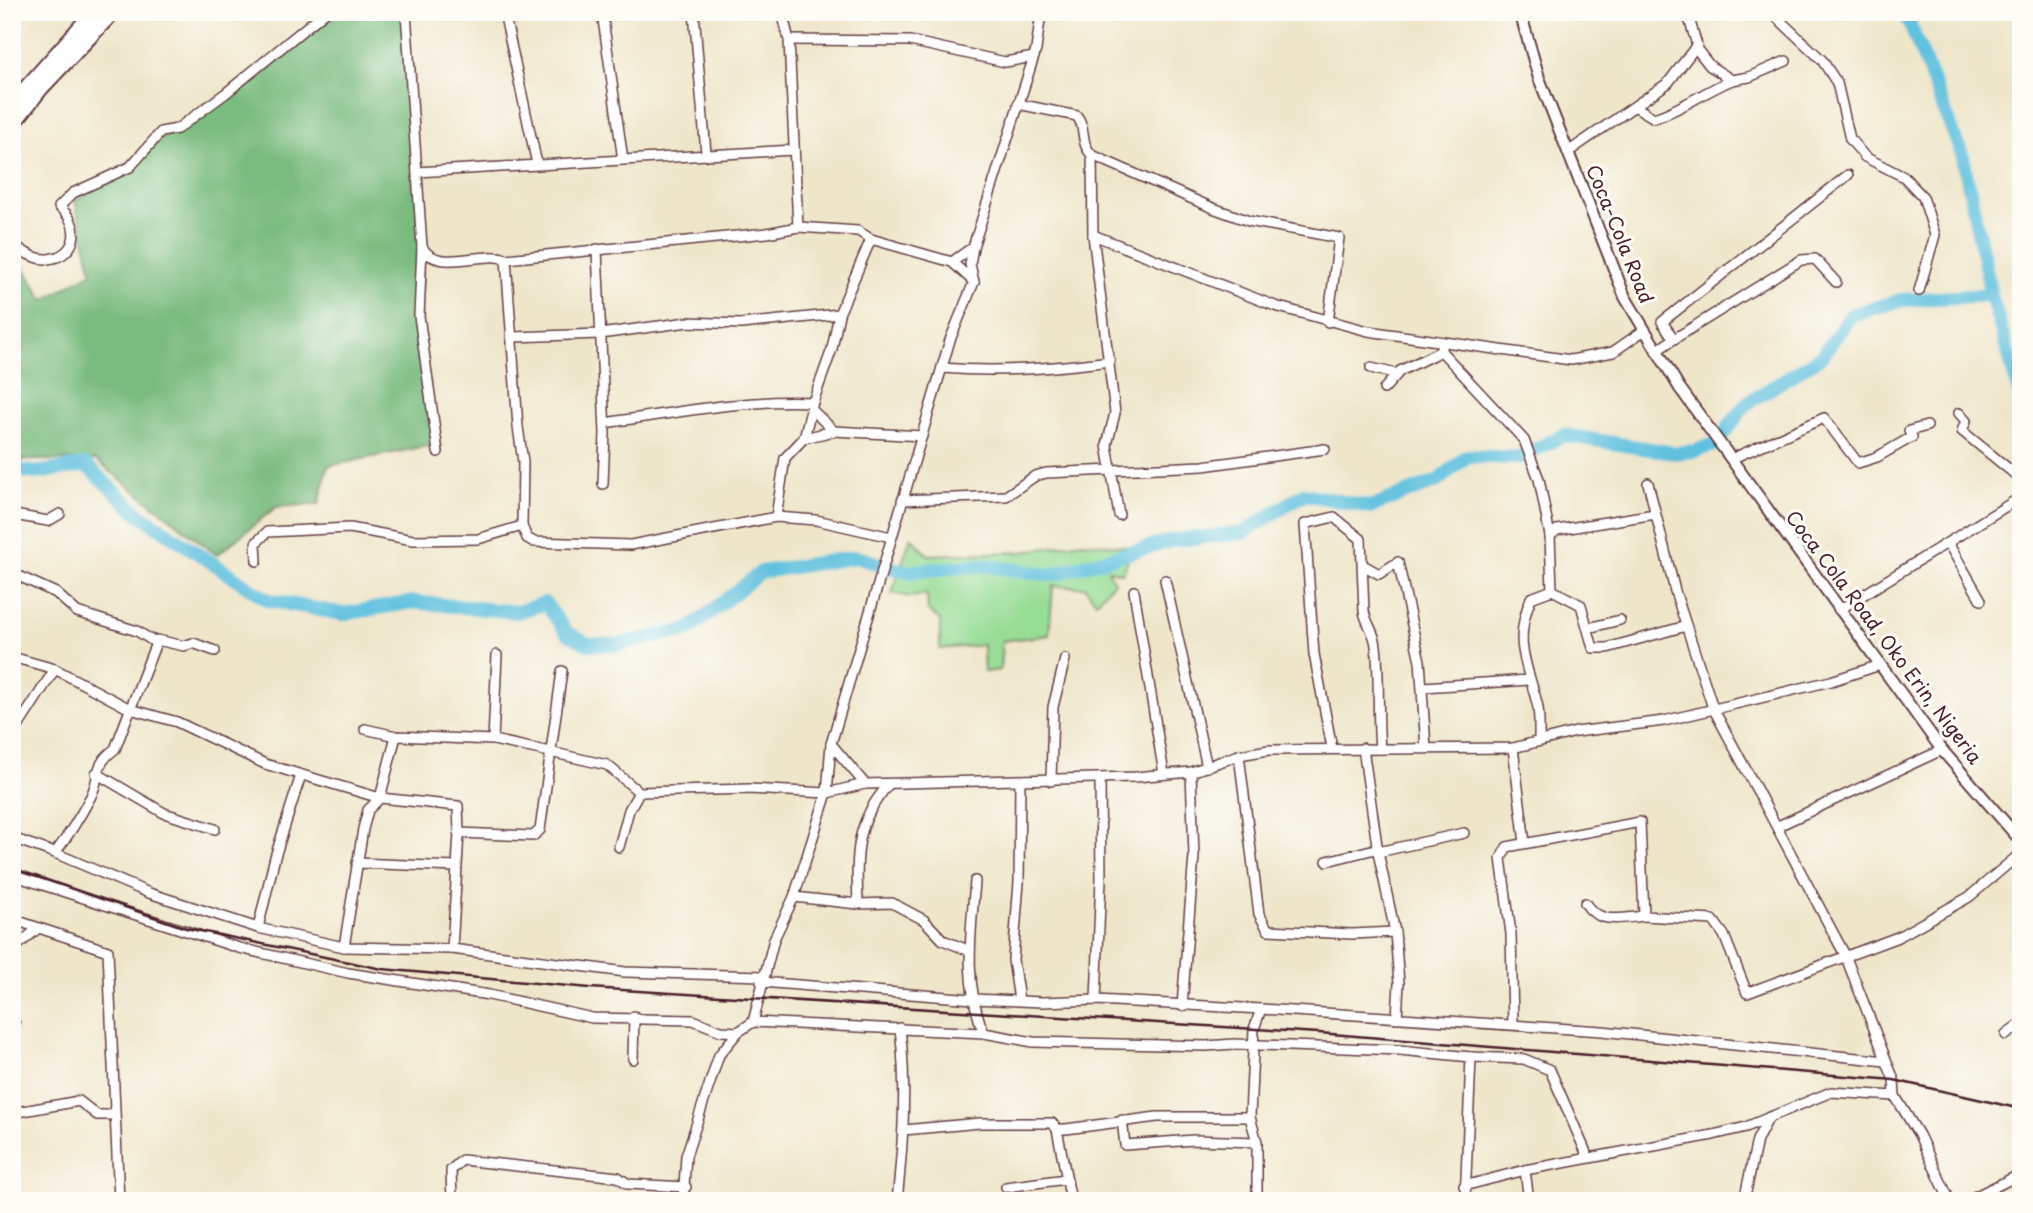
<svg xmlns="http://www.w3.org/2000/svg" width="2033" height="1213" font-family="'Playpen Sans',sans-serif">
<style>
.green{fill:#98dd96;stroke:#717e60;stroke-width:2}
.forest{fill:#7abc7f;stroke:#626e55;stroke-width:2}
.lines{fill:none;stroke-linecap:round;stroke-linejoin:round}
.river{stroke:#61c1df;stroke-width:14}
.minor-casing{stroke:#633d43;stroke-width:12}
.tertiary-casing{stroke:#633d43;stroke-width:14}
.primary-casing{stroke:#633d43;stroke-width:18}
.minor{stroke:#fff;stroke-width:9}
.tertiary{stroke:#fff;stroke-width:10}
.primary{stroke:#fff;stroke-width:14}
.rail{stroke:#4a1f2b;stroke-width:2.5}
.labels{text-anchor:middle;stroke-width:6;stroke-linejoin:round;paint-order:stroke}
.street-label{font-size:19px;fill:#4a1f2b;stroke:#fdfcf7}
</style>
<rect width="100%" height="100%" fill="#fdfcf7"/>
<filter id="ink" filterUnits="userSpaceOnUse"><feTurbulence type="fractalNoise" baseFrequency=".0143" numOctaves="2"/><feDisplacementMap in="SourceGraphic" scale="14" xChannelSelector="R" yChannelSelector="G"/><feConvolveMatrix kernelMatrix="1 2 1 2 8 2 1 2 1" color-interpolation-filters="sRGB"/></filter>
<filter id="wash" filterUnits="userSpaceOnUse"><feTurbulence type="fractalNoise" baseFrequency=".00686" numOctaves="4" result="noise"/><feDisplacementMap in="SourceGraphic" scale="28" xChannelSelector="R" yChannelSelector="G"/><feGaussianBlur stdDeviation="1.57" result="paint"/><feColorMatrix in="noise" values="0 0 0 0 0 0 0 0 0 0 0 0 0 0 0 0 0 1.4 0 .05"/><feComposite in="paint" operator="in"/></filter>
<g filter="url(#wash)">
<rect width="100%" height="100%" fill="#efe6ca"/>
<polygon class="green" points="911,537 928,555 1022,552 1082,542 1133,547 1123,573 1108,570 1114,582 1096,602 1085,587 1053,586 1049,635 1002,641 1000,670 984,672 983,645 940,649 940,620 928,611 927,594 911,597 892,593"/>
<polygon class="forest" points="339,12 403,12 422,247 418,358 437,444 328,466 319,504 276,507 217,555 96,460 12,460 12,257 18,258 44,300 92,272 75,201"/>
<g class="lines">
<g class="river">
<polyline points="1905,12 1963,157 1991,295 2021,398"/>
<polyline points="12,469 36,473 86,465 139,514 268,600 343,614 413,602 517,612 545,603 567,633 588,644 616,645 688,630 761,572 856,557 907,572 982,565 1050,575 1174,540 1243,533 1304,494 1370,507 1438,481 1467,456 1519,458 1564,435 1674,453 1695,451 1716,444 1746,404 1822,356 1851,315 1902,300 1991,295"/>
</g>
</g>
</g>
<g filter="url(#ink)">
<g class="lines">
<g class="minor-casing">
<g id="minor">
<path d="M406,12L422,247C438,274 481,250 506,259L767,233L798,227L858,231L871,239L952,262L974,282"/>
<polyline points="504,12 537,164"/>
<polyline points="602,12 623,160"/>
<polyline points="694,12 706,153"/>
<polyline points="782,12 789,40 798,227"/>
<polyline points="1771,12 1822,60 1837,83 1850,139 1865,157 1904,177 1923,197 1935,235 1919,291"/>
<polyline points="789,40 910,41 1005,62 1034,57"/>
<polyline points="1695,47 1710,66 1732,80 1749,77 1786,61"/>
<path d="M1018,104L1077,116C1087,129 1079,142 1092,155L1213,208L1249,221L1339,238L1328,322"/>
<path d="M1636,107L1654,118C1681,110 1705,91 1732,80"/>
<polyline points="1568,152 1668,83 1697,45 1687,12"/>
<polyline points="1092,155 1093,235 1115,413 1107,445 1119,515"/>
<polyline points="417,172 794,150"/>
<polyline points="1093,235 1275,306 1368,331 1571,360 1613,352 1643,331"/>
<path d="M12,244C22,251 35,260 48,259C78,256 82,224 59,207L73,193L130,167L161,132L177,129L226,93L325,12"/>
<polyline points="422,247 419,316 438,452"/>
<polyline points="597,249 605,433 603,484"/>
<polyline points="506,259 518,427 523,462 522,526 527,538 534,542 631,545 776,517 816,520 891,537"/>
<polyline points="952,262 973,247"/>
<polyline points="513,337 600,334 688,322 741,324 839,314"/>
<polyline points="1674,339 1801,260 1815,259 1836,282"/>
<polyline points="1441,351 1524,440 1539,479 1550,536"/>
<polyline points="1656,351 1674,339 1662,322 1848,175"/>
<path d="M942,368C999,373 1054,368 1110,361"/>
<polyline points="1371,368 1396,374"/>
<polyline points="1384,389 1400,371 1441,351 1441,346"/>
<polyline points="811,409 834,431 922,436"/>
<polyline points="1959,413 1966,421 1962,431 2021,479"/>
<path d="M605,423C675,413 741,399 813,402"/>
<polyline points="804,438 834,431"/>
<polyline points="1731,459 1824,418 1858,463 1877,457 1912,437 1909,431 1927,426"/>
<polyline points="1648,483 1675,591 1713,708 1845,955 1894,1080 1895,1096 1919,1135 1950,1201"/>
<polyline points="902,500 1006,496 1035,476 1046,473 1203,466 1325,449"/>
<polyline points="776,517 785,458 804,438 813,402 832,349 839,314 871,239"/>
<polyline points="12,521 14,515 48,521 60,514"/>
<polyline points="1948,543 1981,600"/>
<polyline points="257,561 256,543 267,532 350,528 413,540 478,539 522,526"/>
<polyline points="1363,565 1379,574 1398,562 1420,661 1426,748"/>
<polyline points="12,573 56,593 77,612 137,631 156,643"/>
<polyline points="1165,580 1207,767"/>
<polyline points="1552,590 1581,605 1593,648 1607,648 1686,626"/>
<polyline points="1134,591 1164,774"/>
<polyline points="1839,610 2021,497"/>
<polyline points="1588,628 1620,620"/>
<polyline points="12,657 55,669 130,709 177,722 265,764 380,798 458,806 459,833 533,836 540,830 562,671"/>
<polyline points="1423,687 1529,680"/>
<polyline points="365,729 396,736 493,740 550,752 607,765 639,792 749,789 827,793 865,784 1135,777 1191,772 1239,755 1269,750 1513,748 1576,732 1664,721 1831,681 1880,665"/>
<polyline points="12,736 55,669"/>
<polyline points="493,740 497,655"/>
<path d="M1539,741C1539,729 1540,714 1537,703C1526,661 1513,642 1531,598L1552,590L1550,536L1557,530L1655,514"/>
<polyline points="831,744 865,784"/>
<path d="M1332,748L1314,654L1305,524L1334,517L1361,539L1364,611C1366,624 1375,632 1376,646C1380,680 1377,715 1380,749"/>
<polyline points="1363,748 1378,852 1395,932 1399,983 1397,1018"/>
<polyline points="1513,748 1525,843"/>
<polyline points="1239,755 1259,914 1268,930 1352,934 1395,932"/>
<polyline points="96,773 164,813 215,829"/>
<polyline points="1051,781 1053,707 1065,659"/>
<polyline points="1778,826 1942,750"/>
<path d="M12,838L55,853C69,835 80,817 91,796C101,776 93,765 115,749L157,640L184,646L193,643L215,651"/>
<polyline points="619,847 629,810 639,792"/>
<polyline points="1378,852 1464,833"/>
<polyline points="55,853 149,893 258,928 275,857 301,775"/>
<polyline points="1327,861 1379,848"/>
<polyline points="357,863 456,867"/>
<polyline points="12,875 239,948 348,973 489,995 592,1018 693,1020 721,1031 738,1032"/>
<path d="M975,881C971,933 963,984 984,1033"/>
<polyline points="794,897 858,904 892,903 924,920 943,940 970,951"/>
<path d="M1585,903C1599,925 1621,918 1644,916"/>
<path d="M858,904C856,854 855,822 889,784"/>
<polyline points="12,919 108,951 119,1201"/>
<polyline points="258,928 344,947 452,949 625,972 763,976"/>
<polyline points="344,947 363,829 368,810 380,798 396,736"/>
<polyline points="452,949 459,833"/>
<polyline points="12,950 36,930"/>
<polyline points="761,982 973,999 1042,1002 1096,1000 1261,1009"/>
<polyline points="1019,1000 1013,960 1019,882 1020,781"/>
<polyline points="1096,1000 1101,879 1100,778"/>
<polyline points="1182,1006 1194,856 1191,772"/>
<polyline points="753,1022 984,1033 1033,1042 1206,1046 1234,1044 1399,1050 1471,1057 1465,1201"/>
<polyline points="1513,1024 1511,934 1501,858 1507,847 1640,822 1644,916 1713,920 1724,935 1747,993 1898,937 1969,897 2021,853"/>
<polyline points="12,1026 15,1024"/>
<polyline points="2006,1035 2021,1024"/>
<polyline points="1471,1057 1524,1059 1550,1070 1588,1157"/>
<polyline points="633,1059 634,1016"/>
<polyline points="12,1113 79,1101 97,1115 113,1115"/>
<polyline points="1122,1120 1125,1145 1194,1140 1257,1142"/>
<polyline points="1057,1129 1071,1201"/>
<polyline points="904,1130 980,1123 1052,1123 1057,1129 1066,1129 1157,1117 1250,1117"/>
<polyline points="1525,1170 1529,1201"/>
<polyline points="1464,1186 1525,1170 1713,1135 1746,1127 1831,1092 1895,1096"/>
<polyline points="1006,1187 1066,1179"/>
<polyline points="452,1201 451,1170 462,1160 618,1177 628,1184 686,1187"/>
<polyline points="683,1201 686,1156 719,1055 738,1032 753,1022 774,939 794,897 827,793 831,744 950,340 974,282 970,264 973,247 1036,50 1041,12"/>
<path d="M897,1201C903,1143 907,1086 900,1028"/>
<polyline points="1257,1201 1257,1142 1250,1117 1254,1029 1261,1009 1602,1031 1886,1061"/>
<polyline points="1744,1201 1757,1140 1769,1117"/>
<polyline points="1966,1201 2021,1174"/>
</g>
</g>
<g class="tertiary-casing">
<polyline id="tertiary" points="1520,12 1539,78 1625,297 1679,387 1942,750 2021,841"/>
</g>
<g class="primary-casing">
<g id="primary">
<polyline points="12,104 94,12"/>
<polyline points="12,125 41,88 113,12"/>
</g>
</g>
<use href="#minor" class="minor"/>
<use href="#tertiary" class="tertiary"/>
<use href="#primary" class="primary"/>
<polyline class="rail" points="12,868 186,928 382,969 590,988 1319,1033 1894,1080 2021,1109"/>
</g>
</g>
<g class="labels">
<g class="street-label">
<text transform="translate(1620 234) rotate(68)" y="7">Coca-Cola Road</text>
<text transform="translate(1884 637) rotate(53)" y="7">Coca Cola Road, Oko Erin, Nigeria</text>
</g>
</g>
<rect width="2033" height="1213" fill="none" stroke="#fdfcf7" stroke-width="42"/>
</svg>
